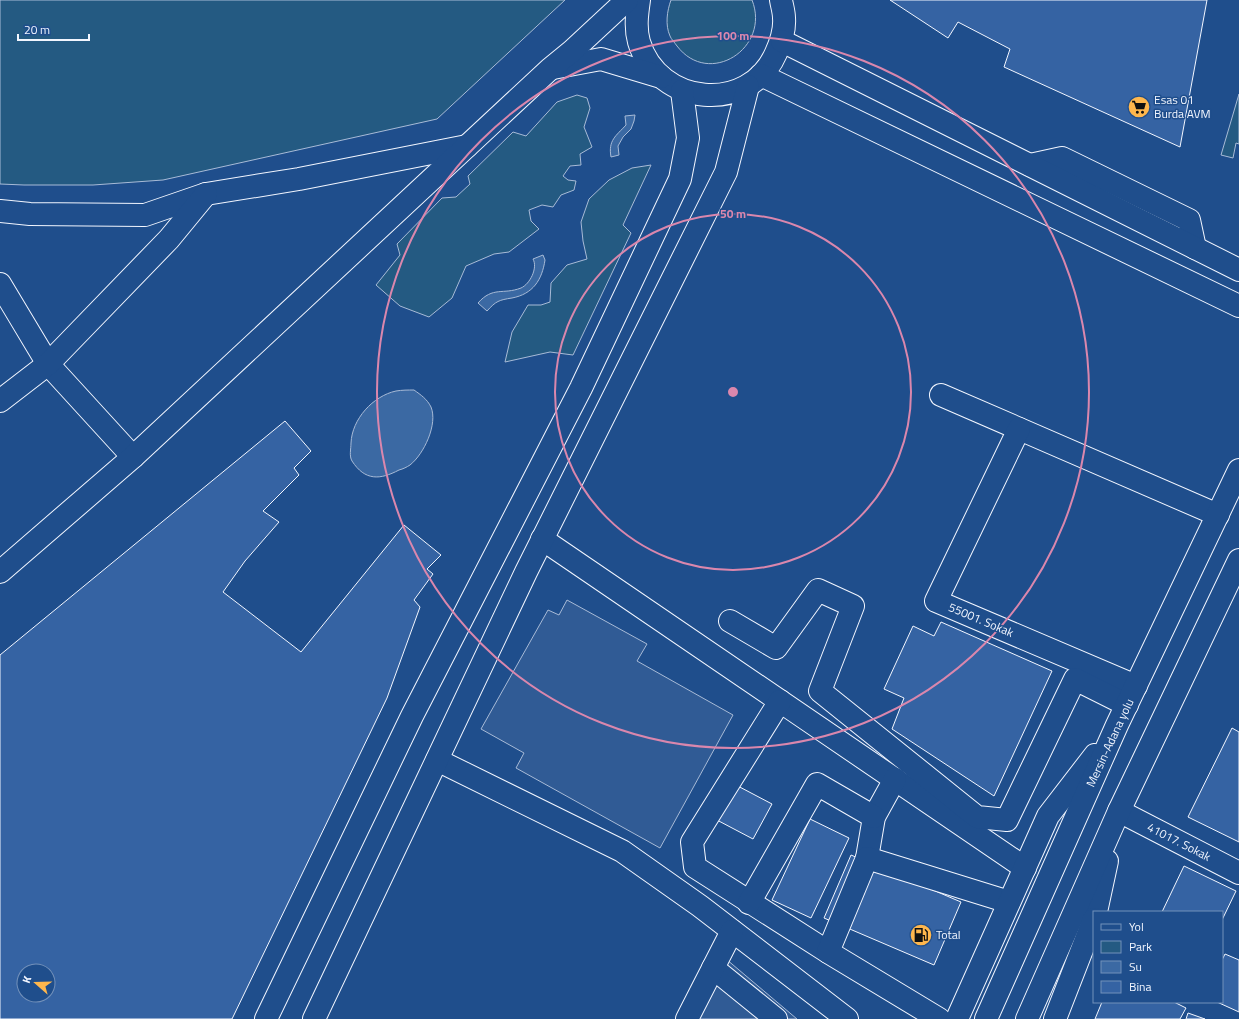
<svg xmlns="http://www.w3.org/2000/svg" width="1239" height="1019" font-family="'Titillium Web',sans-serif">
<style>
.green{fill:#245a82;stroke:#a8bbd7}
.parking{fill:#305b95;stroke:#a8bbd7}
.water{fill:#3b69a3;stroke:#a8bbd7}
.building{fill:#3563a3;stroke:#f2f6ff;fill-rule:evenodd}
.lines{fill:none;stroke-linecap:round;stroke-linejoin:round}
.minor-casing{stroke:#f2f6ff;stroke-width:24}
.major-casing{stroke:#f2f6ff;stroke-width:24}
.highway-casing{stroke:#f2f6ff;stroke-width:24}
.minor{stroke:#1f4e8c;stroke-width:22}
.major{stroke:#1f4e8c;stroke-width:22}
.highway{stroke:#1f4e8c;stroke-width:22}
.ring{fill:none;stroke:#da87ad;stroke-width:2}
.labels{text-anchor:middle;stroke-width:3;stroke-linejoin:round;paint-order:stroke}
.poi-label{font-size:12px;fill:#f2f6ff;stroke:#1f4e8c;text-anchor:start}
.street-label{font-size:12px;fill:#f2f6ff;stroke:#1f4e8c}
.centre{fill:#da87ad;stroke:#1f4e8c;stroke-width:2}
.ring-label{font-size:12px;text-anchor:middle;font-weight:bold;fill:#da87ad;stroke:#1f4e8c;stroke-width:3;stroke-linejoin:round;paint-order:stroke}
</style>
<rect width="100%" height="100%" fill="#1f4e8c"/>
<g class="green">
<polygon points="0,0 565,0 437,119 163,180 93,185 24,185 0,184"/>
<path d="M671,0H752C771,48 709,88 677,46C675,43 671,39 670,36C665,25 667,11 671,0Z"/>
<polygon points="1239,94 1239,144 1236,143 1233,158 1221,155"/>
<polygon points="577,95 587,98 590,108 584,127 592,147 580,154 581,165 570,166 563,176 568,180 576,181 574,190 561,195 553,207 542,205 529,210 531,221 539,229 509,252 494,254 466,266 452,298 429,317 400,306 376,285 400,255 397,244 442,198 456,197 470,184 468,176 513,132 526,136 557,102"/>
<polygon points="651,165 623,225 631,233 573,355 550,352 505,362 512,332 528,305 541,305 550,302 551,283 567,265 587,259 583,241 581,222 589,199 609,180 632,168"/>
</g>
<g class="parking">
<polygon points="567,600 647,644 637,661 733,715 660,848 516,768 524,753 481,729 548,610 559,615"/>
<polygon points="713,948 797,1019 680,1019"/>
</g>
<g class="water">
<path d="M635,115L634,121L631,129L623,137L618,146L619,155L611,157C608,140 616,136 626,125L625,116Z"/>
<path d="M543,255L545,260C542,280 533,294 512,298C499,300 496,301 487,311L478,303C493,286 503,295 521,288C530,284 538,268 533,259Z"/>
<path d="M414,390C421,395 427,399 431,407C438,424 424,454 410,465C407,467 403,469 399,470C380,480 365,481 352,461C349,456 351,449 351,443C352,419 373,396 396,391C402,390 408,390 414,390Z"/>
</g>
<g class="building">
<polygon points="890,0 1207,0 1180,147 1004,67 1010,49 958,22 948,38"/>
<path d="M285,421L311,451L294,468L299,475L263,511L279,522L245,561L223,592L301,652L404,525L441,555L427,569L433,574L414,600L420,607L387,698L232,1019H0V655ZM24,971H48V995H24Z"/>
<polygon points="941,622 1052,671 994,796 892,729 904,698 884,689 913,626 934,636"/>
<polygon points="1232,728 1239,732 1239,842 1188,817"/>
<polygon points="734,784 772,804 753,839 715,819"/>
<polygon points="810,819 849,838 811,918 772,900"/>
<polygon points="851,855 961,902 934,965 824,918"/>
<polygon points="1184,866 1236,891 1222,920 1222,912 1162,912"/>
<polygon points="1225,954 1239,960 1239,1012 1217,1002 1222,1002 1222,960"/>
<polygon points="1102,1002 1174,1002 1186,1008 1180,1019 1095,1019"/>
<polygon points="1188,1013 1205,1019 1186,1019"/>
</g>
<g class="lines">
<g class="minor-casing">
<g id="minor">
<polyline points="1030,165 1062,158 1189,220 1195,248"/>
<polyline points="0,211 30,214 145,215 206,194 299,179 467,146"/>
<polyline points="0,284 48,364 133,457"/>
<polyline points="941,395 1218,515"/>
<polyline points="0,401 48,364 169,239 206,194"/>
<polyline points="1019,429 936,601 1136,686"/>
<polyline points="542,539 1025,868"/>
<polyline points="730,621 776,648 818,590 853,606 820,691 977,817 1007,820 1075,679 1127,705"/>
<polyline points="780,701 692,842 695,867 828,952"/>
<polyline points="437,760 622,851 700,906 847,1019"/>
<polyline points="1119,811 1239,873"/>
<polyline points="867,858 874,817 895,779"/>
<polyline points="749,903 817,784 874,817"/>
<polyline points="713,968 776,1019"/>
<polyline points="687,1019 732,931"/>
<polyline points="939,1019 828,952 867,858 1009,902"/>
</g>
</g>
<g class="major-casing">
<g id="major">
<path d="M639,0C637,14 635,28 639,42C658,106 749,115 776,53C781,42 785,30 784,18C784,12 782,6 781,0"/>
<polyline points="782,41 1239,270"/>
<polyline points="553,68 601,59 661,77"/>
<polyline points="761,75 1239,306"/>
<polyline points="0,572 133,457 550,69 572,51 627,0"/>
<polyline points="266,1019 412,716 581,388 680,179 688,138 682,91"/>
<polyline points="314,1019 526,572 726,172 748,86"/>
</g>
</g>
<g class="highway-casing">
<g id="highway">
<polyline points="1096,912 1107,861"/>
<polyline points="957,1019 1048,816 1095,755"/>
<polyline points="986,1019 1117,725 1239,470"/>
<polyline points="1027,1019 1119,811 1239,560"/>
<polyline points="1055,1019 1094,919"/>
</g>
</g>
<use href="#minor" class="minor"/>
<use href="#major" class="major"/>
<use href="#highway" class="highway"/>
</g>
<g class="ring">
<circle cx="733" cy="392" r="178"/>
<circle cx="733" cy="392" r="356"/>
</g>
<defs>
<g id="supermarket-disc" transform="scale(1.15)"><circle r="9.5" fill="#ffb74d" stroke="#1f4e8c"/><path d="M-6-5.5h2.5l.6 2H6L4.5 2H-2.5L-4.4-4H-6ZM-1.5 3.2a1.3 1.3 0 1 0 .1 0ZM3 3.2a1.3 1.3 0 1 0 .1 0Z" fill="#111"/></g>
<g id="fuel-disc" transform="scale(1.15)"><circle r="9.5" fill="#ffb74d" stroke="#1f4e8c"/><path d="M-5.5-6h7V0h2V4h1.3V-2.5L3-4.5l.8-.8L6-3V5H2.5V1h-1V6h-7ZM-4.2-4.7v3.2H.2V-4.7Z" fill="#111"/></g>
</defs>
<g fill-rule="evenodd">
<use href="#supermarket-disc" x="1139" y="107"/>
<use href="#fuel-disc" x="921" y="935"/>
</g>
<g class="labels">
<g class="poi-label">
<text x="1154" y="104">Esas 01<tspan x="1154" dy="14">Burda AVM</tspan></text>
<text x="936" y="939">Total</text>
</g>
<g class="street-label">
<text transform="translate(981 620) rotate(23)" y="4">55001. Sokak</text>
<text transform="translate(1110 743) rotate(-65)" y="4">Mersin-Adana yolu</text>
<text transform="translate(1179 842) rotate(27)" y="4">41017. Sokak</text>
</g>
</g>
<circle cx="733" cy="392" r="6" class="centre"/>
<g class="ring-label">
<text x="733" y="40">100 m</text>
<text x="733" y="218">50 m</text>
</g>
<rect x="1093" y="911" width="130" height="92" fill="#1f4e8c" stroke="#7391ba"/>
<rect x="1101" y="924" width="20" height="6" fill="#1f4e8c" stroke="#7391ba"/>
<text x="1129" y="931" font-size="12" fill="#f2f6ff">Yol</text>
<rect x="1101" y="941" width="20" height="12" fill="#245a82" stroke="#7391ba"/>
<text x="1129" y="951" font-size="12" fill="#f2f6ff">Park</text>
<rect x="1101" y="961" width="20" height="12" fill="#3b69a3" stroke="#7391ba"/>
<text x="1129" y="971" font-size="12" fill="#f2f6ff">Su</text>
<rect x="1101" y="981" width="20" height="12" fill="#3563a3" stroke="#7391ba"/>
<text x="1129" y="991" font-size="12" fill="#f2f6ff">Bina</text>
<g transform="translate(36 983) rotate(290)"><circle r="19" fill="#1f4e8c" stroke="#7391ba"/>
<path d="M0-3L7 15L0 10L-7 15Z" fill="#ffb74d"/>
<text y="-6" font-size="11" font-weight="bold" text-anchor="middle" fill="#f2f6ff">K</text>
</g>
<path d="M18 34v6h71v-6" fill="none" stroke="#f2f6ff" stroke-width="2"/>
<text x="24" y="34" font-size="12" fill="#f2f6ff" stroke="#1f4e8c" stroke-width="3" paint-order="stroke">20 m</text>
</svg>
